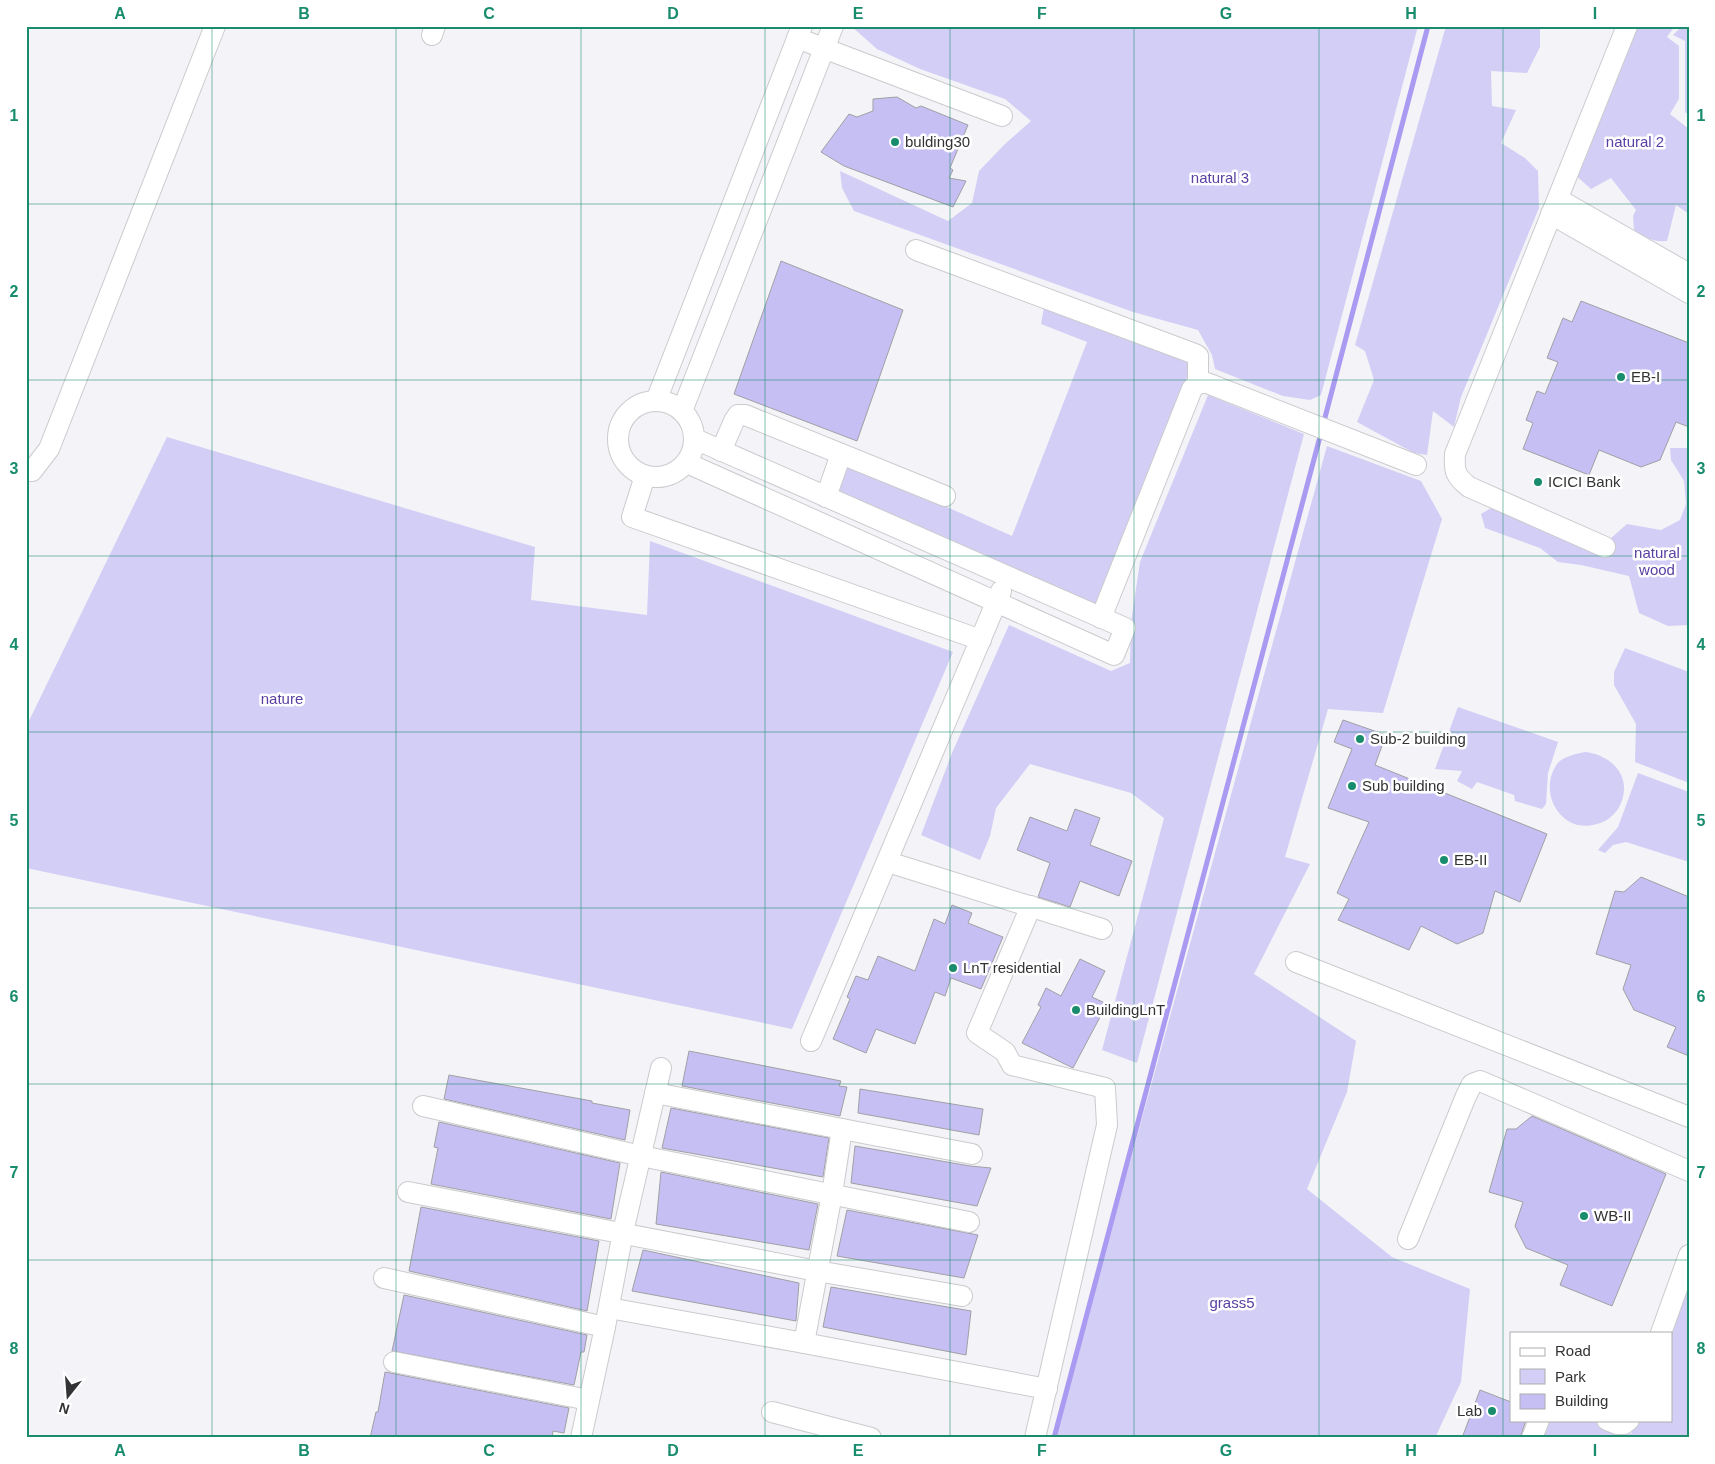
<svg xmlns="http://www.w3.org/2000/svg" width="1715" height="1464" font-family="Helvetica,sans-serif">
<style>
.green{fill:#d3cef5}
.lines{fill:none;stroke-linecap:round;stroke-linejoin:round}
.stream{stroke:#aa9af1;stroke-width:5}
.building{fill:#c6bff4;stroke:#a0a0a4}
.minor-casing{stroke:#cbcbce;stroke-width:22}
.minor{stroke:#fff;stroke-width:20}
.grid{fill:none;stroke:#188c6d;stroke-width:1;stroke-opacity:0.55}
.poi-dot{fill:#188c6d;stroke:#fff;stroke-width:2}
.labels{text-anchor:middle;stroke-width:5;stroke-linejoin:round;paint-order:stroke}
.poi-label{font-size:15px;fill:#333335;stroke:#fff;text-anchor:start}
.park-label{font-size:15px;fill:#5a40a3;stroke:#fff}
.neatline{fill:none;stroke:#188c6d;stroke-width:2}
.grid-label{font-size:16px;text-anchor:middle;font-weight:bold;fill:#188c6d}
</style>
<rect width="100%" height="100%" fill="#f4f3f7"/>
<g class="green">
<polygon points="851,26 1418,26 1321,395 1310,400 1283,396 1215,369 1212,355 1198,330 1133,312 854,211 842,188 840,171 948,221 972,203 979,171 1005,144 1031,121 1005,99 920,69 877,49"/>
<polygon points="1446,26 1540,26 1540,47 1527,73 1491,71 1492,106 1516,110 1501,143 1525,158 1538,171 1539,208 1461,397 1454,427 1433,411 1427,455 1414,453 1357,422 1374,380 1365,351 1355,345"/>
<path d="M1633,26H1675L1667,37L1679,46V99L1670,114L1689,129V214L1676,205L1667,241C1653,242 1645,238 1634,230L1633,216L1636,210L1611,178L1591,189L1573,173Z"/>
<polygon points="1682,26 1689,26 1689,115 1685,112 1685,41 1673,35"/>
<polygon points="1044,307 1193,362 1095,605 839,491 848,463 1012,536 1087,342 1041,324"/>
<polygon points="1208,395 1304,434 1137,1063 1102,1050 1164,818 1131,793 1030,764 996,808 990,836 980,860 921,835 952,753 1009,625 1111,671 1130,663 1131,622 1140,562"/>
<polygon points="167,437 535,547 531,600 647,615 650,541 953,652 792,1029 26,868 26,727"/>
<polygon points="1327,446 1421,481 1442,519 1383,713 1328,709 1285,857 1310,864 1254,974 1356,1041 1347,1092 1307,1189 1392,1257 1470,1289 1461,1382 1435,1438 1054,1438"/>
<polygon points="1670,448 1689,448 1689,625 1668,626 1639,613 1629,576 1581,565 1558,562 1540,548 1485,528 1481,514 1496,505 1613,546 1611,538 1627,524 1661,530 1680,520 1686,504 1684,481 1671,460"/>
<polygon points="1625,648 1689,672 1689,783 1635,762 1636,724 1614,685 1614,672"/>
<polygon points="1458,707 1558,742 1548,773 1546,804 1542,809 1515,801 1514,795 1477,782 1472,789 1457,781 1462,771 1435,769"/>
<path d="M1585,752C1614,755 1635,780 1618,809C1613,816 1606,822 1597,824C1561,835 1537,792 1557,764C1563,756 1577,754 1585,752Z"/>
<polygon points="1638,773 1689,792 1689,862 1626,842 1613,845 1605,853 1598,850 1618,827"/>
<polygon points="1689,1279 1689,1438 1540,1438 1547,1420 1591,1420 1631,1434 1636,1420 1671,1420 1671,1333"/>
</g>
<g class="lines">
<g class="stream">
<polyline points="1323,425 1428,26"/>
<polyline points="1054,1438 1321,433"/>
</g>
</g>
<g class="building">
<polygon points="897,97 916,108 921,106 968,125 950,168 953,170 949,178 966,181 953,207 844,166 821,152 849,114 857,117 873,111 873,99"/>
<polygon points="781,261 903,310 857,441 734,394"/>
<polygon points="1581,301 1689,343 1689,427 1676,422 1660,460 1641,467 1599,450 1589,475 1523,449 1533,423 1526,420 1537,391 1545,394 1558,362 1547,358 1563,318 1572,322"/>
<polygon points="1343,720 1386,735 1375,765 1547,834 1520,902 1495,891 1483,933 1457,944 1421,926 1409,950 1338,920 1349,899 1337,893 1369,822 1328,808 1352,749 1334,742"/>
<polygon points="1075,809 1100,818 1090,845 1132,861 1119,896 1080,881 1070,907 1038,897 1050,863 1017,850 1030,817 1067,831"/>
<polygon points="1641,877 1689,897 1689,1056 1667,1047 1676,1027 1634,1010 1623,989 1631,965 1596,954 1615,891 1624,892"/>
<polygon points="952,905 972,913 968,923 1003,937 981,989 951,978 945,996 935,992 915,1044 876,1029 866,1053 833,1039 850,999 847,997 856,976 868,980 878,956 915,971 934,919 945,924"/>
<polygon points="1080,959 1105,971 1092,997 1107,1004 1073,1068 1022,1043 1041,1007 1038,1005 1046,988 1061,996"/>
<polygon points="689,1051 841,1081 839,1086 847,1087 840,1116 682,1086"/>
<polygon points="449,1075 592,1101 592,1103 630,1110 625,1140 444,1099"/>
<polygon points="860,1089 983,1109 979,1135 858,1113"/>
<polygon points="671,1108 829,1138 823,1177 662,1148"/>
<polygon points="1532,1116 1666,1174 1612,1306 1560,1285 1568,1265 1526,1248 1515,1226 1523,1202 1489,1192 1507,1129 1516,1129"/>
<polygon points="439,1122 620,1163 611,1219 431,1184 438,1148 434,1147"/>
<polygon points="855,1146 970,1166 991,1168 977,1206 851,1183"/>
<polygon points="661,1172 818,1204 809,1250 656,1224"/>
<polygon points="421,1207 599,1241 587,1311 409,1271"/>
<polygon points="847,1210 978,1235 964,1278 837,1256"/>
<polygon points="643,1250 799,1283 796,1321 632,1291"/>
<polygon points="831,1287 971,1311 966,1355 823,1327"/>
<polygon points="404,1295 587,1335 584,1352 581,1352 574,1385 392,1351"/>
<polygon points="385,1372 569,1408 564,1433 553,1431 552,1438 370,1438 376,1412 378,1412"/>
<polygon points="1480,1390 1511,1402 1511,1420 1526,1420 1520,1438 1462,1438"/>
</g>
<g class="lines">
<g class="minor-casing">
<g id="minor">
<polyline points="432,35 435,26"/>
<polyline points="797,38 1002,116"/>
<polyline points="1558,199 1689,274"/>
<polyline points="1551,214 1689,293"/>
<polyline points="916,250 1195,354 1198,356 1198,383 1192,389 1101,618"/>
<polyline points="1198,383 1207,383 1416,465"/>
<circle cx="656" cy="439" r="38"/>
<polyline points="656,401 802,26"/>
<polyline points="682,411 833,26"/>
<polyline points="721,451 734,421 738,415 745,415 945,496"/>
<polyline points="687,463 1114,655 1125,628 695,439"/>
<polyline points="26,471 32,471 49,449 215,26"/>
<polyline points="645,476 632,517 981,640"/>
<polyline points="826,497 841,454"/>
<path d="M1605,547L1469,487C1455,476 1454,471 1455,454L1627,26"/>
<polyline points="888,862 1102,929"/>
<polyline points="1031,906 977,1033 1005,1052 1012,1065 1105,1088 1107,1125 1035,1438"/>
<polyline points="1296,962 1689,1117"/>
<polyline points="811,1041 1001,591"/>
<polyline points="655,1093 972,1154"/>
<polyline points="423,1106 641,1156 969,1222"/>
<polyline points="408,1192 817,1271 962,1296"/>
<polyline points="1408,1239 1466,1096 1472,1084 1480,1081 1689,1171"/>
<polyline points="384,1278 605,1327"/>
<polyline points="609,1308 804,1343 1047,1389"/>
<polyline points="1661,1333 1689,1255"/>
<polyline points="804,1343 832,1194 842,1129"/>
<polyline points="394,1362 589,1400"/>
<polyline points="772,1412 871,1438"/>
<polyline points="1607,1420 1617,1424 1624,1424 1629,1420"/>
<polyline points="581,1438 605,1327 623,1232 661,1068"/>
<polyline points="1532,1438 1539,1420"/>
</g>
</g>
<use href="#minor" class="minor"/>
</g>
<path class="grid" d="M212,26V1438M396,26V1438M581,26V1438M765,26V1438M950,26V1438M1134,26V1438M1319,26V1438M1503,26V1438M26,204H1689M26,380H1689M26,556H1689M26,732H1689M26,908H1689M26,1084H1689M26,1260H1689"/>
<g class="poi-dot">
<circle cx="895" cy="142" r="5"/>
<circle cx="1621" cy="377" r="5"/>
<circle cx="1538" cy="482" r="5"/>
<circle cx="1360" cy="739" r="5"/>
<circle cx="1352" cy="786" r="5"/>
<circle cx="1444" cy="860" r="5"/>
<circle cx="953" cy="968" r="5"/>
<circle cx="1076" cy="1010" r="5"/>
<circle cx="1584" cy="1216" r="5"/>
<circle cx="1492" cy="1411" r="5"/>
</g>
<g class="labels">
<g class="poi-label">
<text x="905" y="147">bulding30</text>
<text x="1631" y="382">EB-I</text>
<text x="1548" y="487">ICICI Bank</text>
<text x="1370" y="744">Sub-2 building</text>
<text x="1362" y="791">Sub building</text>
<text x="1454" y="865">EB-II</text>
<text x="963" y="973">LnT residential</text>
<text x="1086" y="1015">BuildingLnT</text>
<text x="1594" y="1221">WB-II</text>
<text x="1482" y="1416" text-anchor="end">Lab</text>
</g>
<g class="park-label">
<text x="1635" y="147">natural 2</text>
<text x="1220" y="183">natural 3</text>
<text x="1657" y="558">natural<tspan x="1657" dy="17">wood</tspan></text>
<text x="282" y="704">nature</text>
<text x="1232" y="1308">grass5</text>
</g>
</g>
<rect width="1715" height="1464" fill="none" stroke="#ffffff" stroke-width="55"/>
<rect x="1510" y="1332" width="162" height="90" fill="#ffffff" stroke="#adadae"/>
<rect x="1520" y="1348" width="25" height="8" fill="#ffffff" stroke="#adadae"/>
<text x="1555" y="1356" font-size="15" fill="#333335">Road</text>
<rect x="1520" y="1369" width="25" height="15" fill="#d3cef5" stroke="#adadae"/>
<text x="1555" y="1382" font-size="15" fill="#333335">Park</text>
<rect x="1520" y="1394" width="25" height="15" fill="#c6bff4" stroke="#adadae"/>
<text x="1555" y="1406" font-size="15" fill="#333335">Building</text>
<g transform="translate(68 1396) rotate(197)" stroke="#ffffff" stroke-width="4" paint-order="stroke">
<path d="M0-4L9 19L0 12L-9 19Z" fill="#333335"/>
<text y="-8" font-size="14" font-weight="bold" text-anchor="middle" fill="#333335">N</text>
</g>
<rect x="28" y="28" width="1660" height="1408" class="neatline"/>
<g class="grid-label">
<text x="120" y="19">A</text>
<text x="304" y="19">B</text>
<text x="489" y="19">C</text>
<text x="673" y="19">D</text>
<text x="858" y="19">E</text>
<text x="1042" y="19">F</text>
<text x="1226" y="19">G</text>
<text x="1411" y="19">H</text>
<text x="1595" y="19">I</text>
<text x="14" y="121">1</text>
<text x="1701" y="121">1</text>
<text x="14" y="297">2</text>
<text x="1701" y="297">2</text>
<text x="14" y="474">3</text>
<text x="1701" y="474">3</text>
<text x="14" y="650">4</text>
<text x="1701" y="650">4</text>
<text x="14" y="826">5</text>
<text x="1701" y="826">5</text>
<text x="14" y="1002">6</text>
<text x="1701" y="1002">6</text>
<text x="14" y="1178">7</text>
<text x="1701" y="1178">7</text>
<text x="14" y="1354">8</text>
<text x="1701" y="1354">8</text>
<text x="120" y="1456">A</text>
<text x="304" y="1456">B</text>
<text x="489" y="1456">C</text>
<text x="673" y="1456">D</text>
<text x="858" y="1456">E</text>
<text x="1042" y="1456">F</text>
<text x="1226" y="1456">G</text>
<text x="1411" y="1456">H</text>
<text x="1595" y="1456">I</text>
</g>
</svg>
